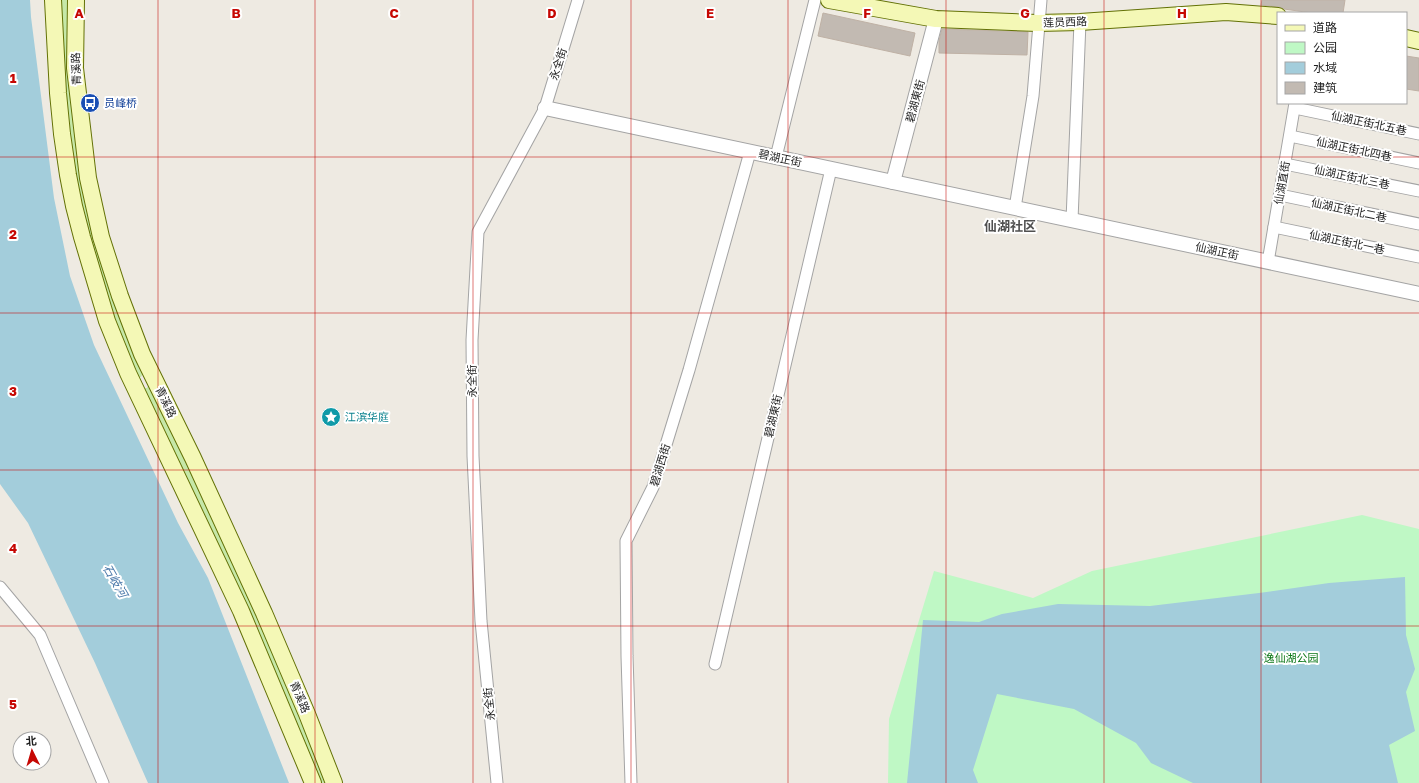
<svg xmlns="http://www.w3.org/2000/svg" width="1419" height="783" font-family="'Golos Text','Noto Sans SC',sans-serif">
<style>
.grass{fill:#c6e8a8}
.park{fill:#bff8c5}
.water{fill:#a3cddb}
.building{fill:#c2bab2;stroke:#bfb1a5}
.lines{fill:none;stroke-linecap:round;stroke-linejoin:round}
.minor-casing{stroke:#a4a4a4;stroke-width:13}
.tertiary-casing{stroke:#a4a4a4;stroke-width:16}
.secondary-casing{stroke:#637106;stroke-width:18}
.minor{stroke:#fff;stroke-width:11}
.tertiary{stroke:#fff;stroke-width:14}
.secondary{stroke:#f4f8b6;stroke-width:16}
.grid{fill:none;stroke:#c60703;stroke-width:1;stroke-opacity:0.55}
.labels{text-anchor:middle;stroke-width:4;stroke-linejoin:round;paint-order:stroke}
.street-label{font-size:11px;fill:#1d1d1d;stroke:#fff}
.transit-label{font-size:11px;fill:#164399;stroke:#fff;text-anchor:start}
.culture-label{font-size:11px;fill:#0d838f;stroke:#fff;text-anchor:start}
.park-label{font-size:11px;fill:#0d7818;stroke:#fff}
.water-label{font-size:12px;font-style:italic;fill:#4b79aa;stroke:#fff}
.quarter-label{font-size:13px;font-weight:bold;fill:#505050;stroke:#fff}
.grid-label{font-size:13px;text-anchor:middle;font-weight:bold;fill:#c60703;stroke:#fff;stroke-width:4;stroke-linejoin:round;paint-order:stroke}
</style>
<rect width="100%" height="100%" fill="#eeeae2"/>
<g class="grass">
<polygon points="60,0 69,0 72,109 79,169 89,218 105,275 143,373 141,377 137,377 114,326 83,222 66,120"/>
<polygon points="149,384 205,501 277,661 326,783 318,783 238,585 196,496 139,388 147,388"/>
</g>
<polygon class="park" points="1362,515 1419,529 1419,783 888,783 889,719 934,571 994,587 1033,598 1092,571"/>
<g class="water">
<polygon points="0,0 30,0 31,17 54,198 70,276 94,345 178,523 208,578 289,783 148,783 95,663 28,523 0,484"/>
<polygon points="1405,577 1406,635 1415,669 1406,692 1415,731 1389,745 1398,783 1193,783 1151,763 1136,743 1074,709 997,694 973,770 978,783 907,783 923,620 979,622 1002,614 1058,604 1150,606 1259,593 1329,583"/>
</g>
<g class="building">
<polygon points="1262,0 1345,0 1343,13 1312,13 1284,9 1279,7 1261,5"/>
<polygon points="823,13 915,33 910,56 818,36"/>
<polygon points="942,29 1028,32 1027,55 939,53 939,41"/>
<polygon points="1406,56 1419,58 1419,91 1406,89"/>
</g>
<g class="lines">
<g class="minor-casing">
<g id="minor">
<polyline points="1295,108 1419,134"/>
<polyline points="1290,136 1419,163"/>
<polyline points="776,157 815,0"/>
<polyline points="1285,164 1419,191"/>
<polyline points="1280,195 1419,224"/>
<polyline points="1015,208 1033,96 1041,0"/>
<polyline points="1072,220 1080,22"/>
<polyline points="1274,227 1419,257"/>
<polyline points="1268,262 1295,103"/>
<polyline points="0,587 40,635 103,783"/>
<polyline points="715,664 831,169"/>
<polyline points="497,783 481,621 473,456 472,340 478,232 545,108 578,0"/>
<polyline points="631,783 627,656 626,541 653,487 689,370 750,152"/>
</g>
</g>
<g class="tertiary-casing">
<g id="tertiary">
<polyline points="545,108 1419,294"/>
<polyline points="893,182 936,19"/>
</g>
</g>
<g class="secondary-casing">
<g id="secondary">
<polyline points="53,0 58,93 62,134 68,175 74,206 82,237 107,321 128,373 241,611 313,783"/>
<polyline points="76,0 75,68 88,178 101,237 120,296 142,354 193,458 264,613 307,714 334,783"/>
<polyline points="829,0 936,19 1038,23 1080,22 1226,12 1278,16"/>
<polyline points="1406,38 1419,41"/>
</g>
</g>
<use href="#minor" class="minor"/>
<use href="#tertiary" class="tertiary"/>
<use href="#secondary" class="secondary"/>
</g>
<path class="grid" d="M158,0V783M315,0V783M473,0V783M631,0V783M788,0V783M946,0V783M1104,0V783M1261,0V783M0,157H1419M0,313H1419M0,470H1419M0,626H1419"/>
<defs>
<g id="bus-disc" transform="scale(1)"><circle r="9.5" fill="#1a4fb4" stroke="#fff"/><path d="M-5-6H5V4H4V6H2V4H-2V6H-4V4H-5ZM-3.5-4V0h7V-4ZM-3.5 1.2v1.5H-2V1.2ZM2 1.2v1.5H3.5V1.2Z" fill="#fff"/></g>
<g id="sight-disc" transform="scale(1)"><circle r="9.5" fill="#0f9aa8" stroke="#fff"/><path d="M0-6L1.8-2.2L6-1.7L2.9 1.2L3.7 5.4L0 3.3L-3.7 5.4L-2.9 1.2L-6-1.7L-1.8-2.2Z" fill="#fff"/></g>
</defs>
<g fill-rule="evenodd">
<use href="#bus-disc" x="90" y="103"/>
<use href="#sight-disc" x="331" y="417"/>
</g>
<g class="labels">
<g class="street-label">
<text transform="translate(1065 22) rotate(-2)" y="4">莲员西路</text>
<text transform="translate(558 64) rotate(-73)" y="4">永全街</text>
<text transform="translate(76 69) rotate(-92)" y="4">青溪路</text>
<text transform="translate(915 101) rotate(-75)" y="4">碧湖東街</text>
<text transform="translate(1369 123) rotate(12)" y="4">仙湖正街北五巷</text>
<text transform="translate(1354 149) rotate(12)" y="4">仙湖正街北四巷</text>
<text transform="translate(780 158) rotate(12)" y="4">碧湖正街</text>
<text transform="translate(1352 177) rotate(12)" y="4">仙湖正街北三巷</text>
<text transform="translate(1282 183) rotate(-80)" y="4">仙湖直街</text>
<text transform="translate(1349 210) rotate(12)" y="4">仙湖正街北二巷</text>
<text transform="translate(1347 242) rotate(12)" y="4">仙湖正街北一巷</text>
<text transform="translate(1217 251) rotate(12)" y="4">仙湖正街</text>
<text transform="translate(472 381) rotate(-91)" y="4">永全街</text>
<text transform="translate(166 402) rotate(64)" y="4">青溪路</text>
<text transform="translate(773 416) rotate(-77)" y="4">碧湖東街</text>
<text transform="translate(660 465) rotate(-73)" y="4">碧湖西街</text>
<text transform="translate(300 697) rotate(67)" y="4">青溪路</text>
<text transform="translate(489 704) rotate(-96)" y="4">永全街</text>
</g>
<g class="transit-label">
<text x="104" y="107">员峰桥</text>
</g>
<g class="culture-label">
<text x="345" y="421">江滨华庭</text>
</g>
<g class="park-label">
<text x="1291" y="662">逸仙湖公园</text>
</g>
<g class="water-label">
<text transform="translate(115 581) rotate(60)" y="4">石岐河</text>
</g>
<g class="quarter-label">
<text x="1010" y="231">仙湖社区</text>
</g>
</g>
<g class="grid-label">
<text x="79" y="18">A</text>
<text x="236" y="18">B</text>
<text x="394" y="18">C</text>
<text x="552" y="18">D</text>
<text x="710" y="18">E</text>
<text x="867" y="18">F</text>
<text x="1025" y="18">G</text>
<text x="1182" y="18">H</text>
<text x="13" y="83">1</text>
<text x="13" y="239">2</text>
<text x="13" y="396">3</text>
<text x="13" y="553">4</text>
<text x="13" y="709">5</text>
</g>
<rect x="1277" y="12" width="130" height="92" fill="#ffffff" stroke="#a5a5a5"/>
<rect x="1285" y="25" width="20" height="6" fill="#f4f8b6" stroke="#a5a5a5"/>
<text x="1313" y="32" font-size="12" fill="#1d1d1d">道路</text>
<rect x="1285" y="42" width="20" height="12" fill="#bff8c5" stroke="#a5a5a5"/>
<text x="1313" y="52" font-size="12" fill="#1d1d1d">公园</text>
<rect x="1285" y="62" width="20" height="12" fill="#a3cddb" stroke="#a5a5a5"/>
<text x="1313" y="72" font-size="12" fill="#1d1d1d">水域</text>
<rect x="1285" y="82" width="20" height="12" fill="#c2bab2" stroke="#a5a5a5"/>
<text x="1313" y="92" font-size="12" fill="#1d1d1d">建筑</text>
<g transform="translate(32 751) rotate(355)"><circle r="19" fill="#ffffff" stroke="#a5a5a5"/>
<path d="M0-3L7 15L0 10L-7 15Z" fill="#c60703"/>
<text y="-6" font-size="11" font-weight="bold" text-anchor="middle" fill="#1d1d1d">北</text>
</g>
</svg>
